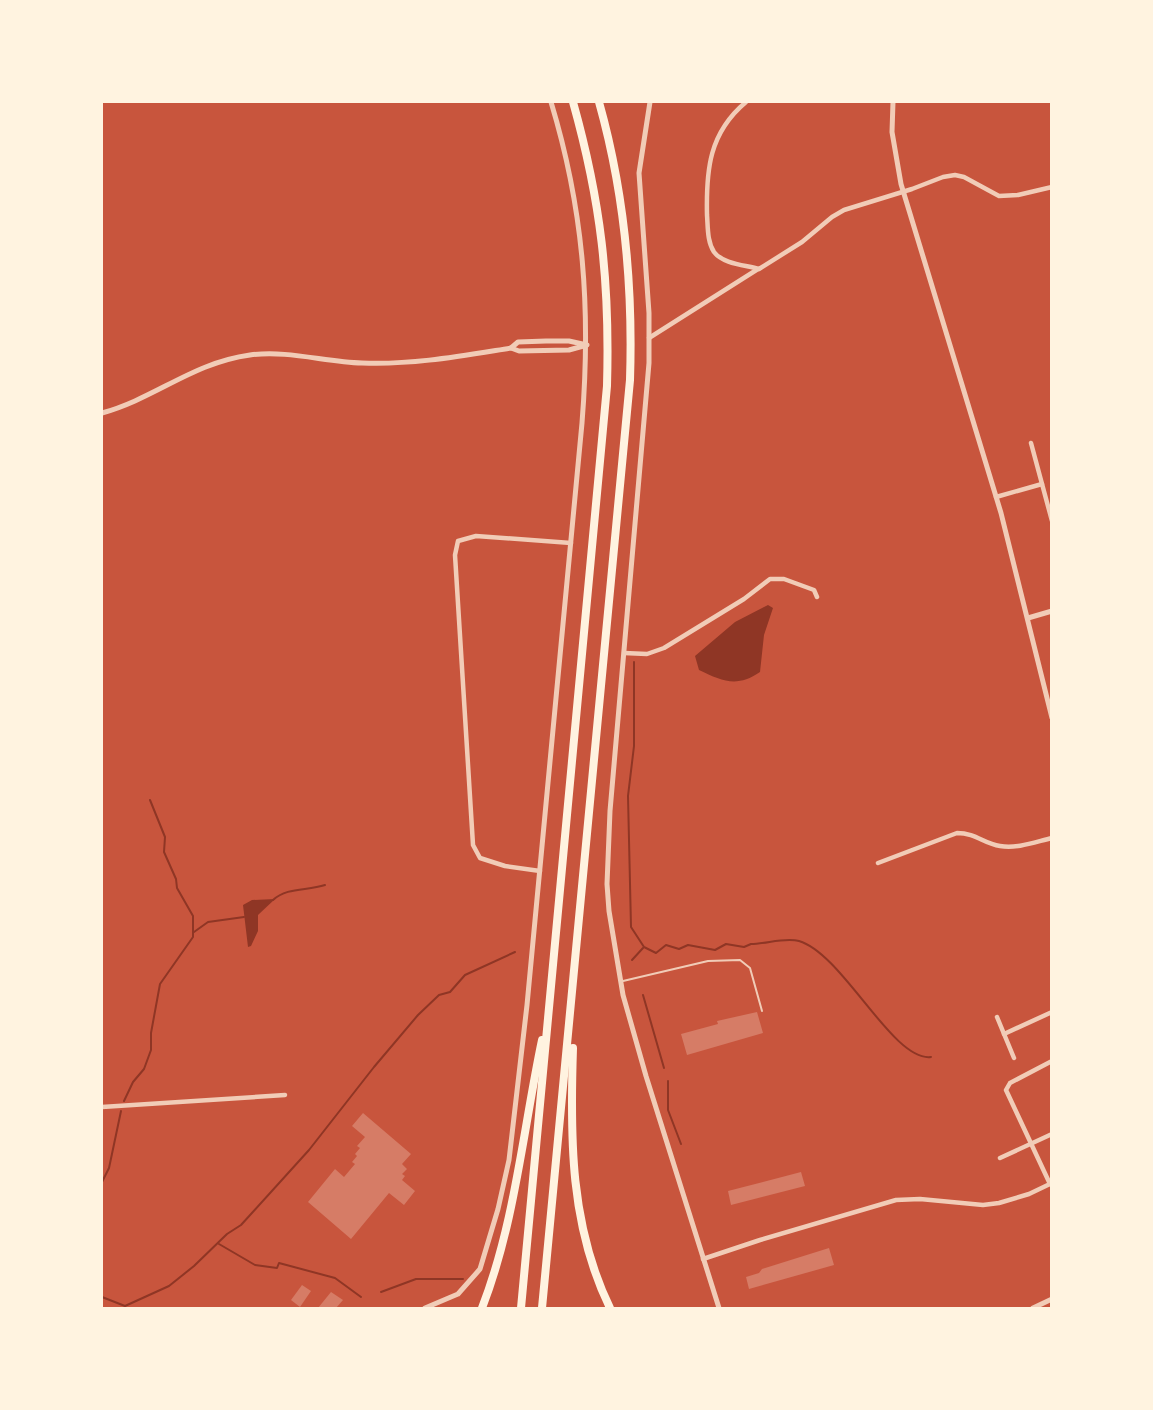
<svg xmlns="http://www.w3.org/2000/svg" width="1153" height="1410" font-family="'Nunito Sans',sans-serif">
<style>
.water{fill:#8f3625}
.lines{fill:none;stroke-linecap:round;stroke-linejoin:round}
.stream{stroke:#8f3625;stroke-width:2}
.building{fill:#d67c66}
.service{stroke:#f1ccb7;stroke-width:2}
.minor{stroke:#f1ccb7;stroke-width:4.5}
.tertiary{stroke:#f1ccb7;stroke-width:5}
.motorway{stroke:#fff3e0;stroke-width:8}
</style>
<rect width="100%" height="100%" fill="#c8553d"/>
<g class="water">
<path d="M768,605L773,608L764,635L760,672C737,688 722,681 699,670L695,656L735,622Z"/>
<polygon points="275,899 258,915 258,931 251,946 248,947 243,905 252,900"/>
</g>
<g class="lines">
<g class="stream">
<path d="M634,662V746L628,796L631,927L644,947L656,953L666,945L679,949L688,945L715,950L726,944L744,947L751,944C766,944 785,937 799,941C843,954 893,1062 931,1057"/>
<path d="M273,900C287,887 307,891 325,885"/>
<polyline points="194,932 208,922 244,917"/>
<polyline points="632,960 643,948"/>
<polyline points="643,995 664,1068"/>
<polyline points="668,1081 668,1110 681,1144"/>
<polyline points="124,1101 133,1082 144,1069 151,1050 151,1033 160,984 193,937 193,916 177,888 176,879 164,852 165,837 150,800"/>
<polyline points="102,1182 109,1168 121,1111"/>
<polyline points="219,1244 255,1265 277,1268 279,1263 335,1278 361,1297"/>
<polyline points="381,1292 416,1279 463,1279"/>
<polyline points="102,1297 125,1306 169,1286 194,1266 227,1234 241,1225 309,1150 374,1067 418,1015 439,995 450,992 465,975 515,952"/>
</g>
</g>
<g class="building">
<polygon points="757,1012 763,1033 687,1055 681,1034 718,1024 717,1021"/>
<polygon points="363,1113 411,1154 402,1164 407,1169 402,1174 405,1176 402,1180 415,1191 404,1205 389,1193 351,1239 308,1202 335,1169 344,1177 355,1164 352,1162 357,1156 355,1154 360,1148 357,1146 365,1137 352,1126"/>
<polygon points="801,1172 805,1186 731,1205 728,1191"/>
<polygon points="829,1248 834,1265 749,1289 746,1277 759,1273 762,1269"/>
<polygon points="302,1285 311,1291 300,1307 291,1300"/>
<polygon points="331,1292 343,1300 336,1308 318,1308"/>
</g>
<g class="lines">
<polyline class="service" points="623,981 708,961 740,960 750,968 762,1011"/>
<g class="minor">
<path d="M746,102C709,133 706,170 707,215C708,227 707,241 714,252C723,264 745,265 759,269L802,242L832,217L844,210L912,189L943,177L955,175L964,177L999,196L1018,195L1052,187"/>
<polyline points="649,338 758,269"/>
<polyline points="1031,443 1052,521"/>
<polyline points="996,497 1042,484"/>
<polyline points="624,653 647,654 664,648 744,599 770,579 784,579 814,590 817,597"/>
<path d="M878,863L957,833C976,833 984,844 1000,846C1017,849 1035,842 1052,838"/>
<polyline points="540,871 505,866 480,858 473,845 455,555 458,541 476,536 571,543"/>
<polyline points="997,1017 1014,1058"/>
<polyline points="1004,1034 1052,1012"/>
<polyline points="102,1107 285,1095"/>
<polyline points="1000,1158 1052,1134"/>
<polyline points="1050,1184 1006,1090 1010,1083 1052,1061"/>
<polyline points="703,1259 760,1240 896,1200 920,1199 983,1205 999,1203 1029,1194 1052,1183"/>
</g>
<g class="tertiary">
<polyline points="650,102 639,173 649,313 649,363 610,811 607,884 609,911 623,995 646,1076 719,1308"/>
<polyline points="893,102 892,132 901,184 1001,513 1052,718"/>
<polygon points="546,341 569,341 587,345 569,350 519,351 511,348 518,342"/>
<path d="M102,413C156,398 192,363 250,355C288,350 325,362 362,363C413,365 461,356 511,348"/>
<polyline points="1028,618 1052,611"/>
<path d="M425,1308L458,1294L480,1269L498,1209L509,1160L527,1005L582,423C591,310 584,211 551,102"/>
<polyline points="1033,1308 1052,1299"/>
</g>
<g class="motorway">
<path d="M573,1048C570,1138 570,1226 610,1308"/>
<path d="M482,1308C515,1223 523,1130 542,1040"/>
<path d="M521,1308L607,386C610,282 601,202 573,102"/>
<path d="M542,1308L630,380C633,288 624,191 599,102"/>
</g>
</g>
<rect width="1153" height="1410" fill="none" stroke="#fff3e0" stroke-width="206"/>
</svg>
